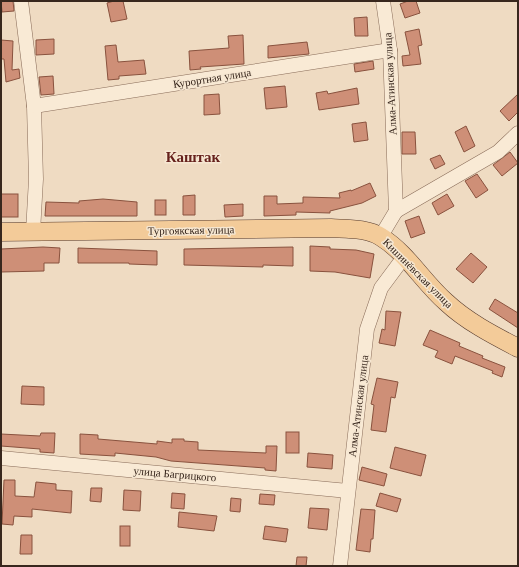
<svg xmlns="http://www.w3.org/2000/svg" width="519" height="567" font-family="'Times New Roman',serif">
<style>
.building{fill:#ce8f77;stroke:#89523e}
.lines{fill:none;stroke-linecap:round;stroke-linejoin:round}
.minor-casing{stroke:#896c59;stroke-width:15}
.major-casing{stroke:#573b2d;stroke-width:19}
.minor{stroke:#f9ead5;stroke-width:14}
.major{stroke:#f3cb99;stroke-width:18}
.labels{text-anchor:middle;stroke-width:3;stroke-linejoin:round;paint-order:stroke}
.street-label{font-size:11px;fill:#38271d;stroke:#f6e7d2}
.district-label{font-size:15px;font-weight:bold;fill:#66211c;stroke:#f6e7d2}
</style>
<rect width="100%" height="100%" fill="#efdbc2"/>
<g class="building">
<polygon points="1,1 13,1 14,11 2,12"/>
<polygon points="114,1 123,1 127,19 111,22 107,3"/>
<polygon points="408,1 416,1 420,13 405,18 400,4"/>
<polygon points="367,17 368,36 355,36 354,18"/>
<polygon points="419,29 422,45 418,46 421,64 403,66 402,56 410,55 405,32"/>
<polygon points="243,35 244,64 200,67 201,69 190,70 189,51 229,48 228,36"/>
<polygon points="54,39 54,54 36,55 36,40"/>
<polygon points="1,40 13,41 12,70 19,69 20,78 6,82 4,59 1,59"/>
<polygon points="307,42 309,54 268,58 268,46"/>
<polygon points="116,45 118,62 144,60 146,74 119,76 119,79 108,80 105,46"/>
<polygon points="373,61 374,69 355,72 354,64"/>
<polygon points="53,76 54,94 41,95 39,77"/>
<polygon points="285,86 287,107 266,109 264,88"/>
<polygon points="357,88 359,104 319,110 316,93 327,91 328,94"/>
<polygon points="219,94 220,114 204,115 204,95"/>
<polygon points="518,94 518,112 509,121 500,111"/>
<polygon points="366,122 368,140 354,142 352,124"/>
<polygon points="466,126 475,146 464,152 455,132"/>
<polygon points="402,132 415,132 416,154 402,154"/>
<polygon points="510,152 518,163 502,176 493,165"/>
<polygon points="440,155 445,164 435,169 430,159"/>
<polygon points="477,174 488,190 476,198 465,181"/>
<polygon points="370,183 376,196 362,203 330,211 330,213 296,212 296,215 264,216 264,196 277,196 277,204 303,203 303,197 340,198 339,193 351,190 351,191"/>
<rect x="1" y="194" width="17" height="23"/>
<polygon points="447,194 454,206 438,215 432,203"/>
<polygon points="195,195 195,215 183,215 183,196"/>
<polygon points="103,199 137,202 137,216 45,216 46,202 79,203 79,201"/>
<rect x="155" y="200" width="11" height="15"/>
<polygon points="243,204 243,216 225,217 224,205"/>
<polygon points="419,216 425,233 411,238 405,221"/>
<polygon points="310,246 330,247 330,249 356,250 374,254 370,278 335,272 310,271"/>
<polygon points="43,247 60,248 59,263 44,263 44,271 1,272 1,249"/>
<polygon points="293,247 293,266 263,265 263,267 184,265 184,249"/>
<polygon points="78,248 157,251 157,265 129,264 129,263 78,263"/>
<polygon points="471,253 487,267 473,283 456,269"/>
<polygon points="495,299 518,313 518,328 489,309"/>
<polygon points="386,311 401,312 395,346 379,343 382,329 385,330"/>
<polygon points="430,330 460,343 459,346 483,356 482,358 505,367 502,377 492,373 493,371 455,356 452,364 435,357 438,351 423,345"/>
<polygon points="377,378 398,382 395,398 391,397 386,432 371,430 374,405 371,404"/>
<polygon points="22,386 44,387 44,405 21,404"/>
<rect x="286" y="432" width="13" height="21"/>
<polygon points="41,433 55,433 54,453 40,452 40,449 1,446 1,434 40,436"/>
<polygon points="80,434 98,435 98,439 157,444 157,441 172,443 172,439 184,439 184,441 198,442 198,450 266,453 266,446 277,446 276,471 265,470 265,468 171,461 156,457 115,453 115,456 80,454"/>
<polygon points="395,447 426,455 421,476 390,468"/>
<polygon points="308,453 333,455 332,469 307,467"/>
<polygon points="362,467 387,474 384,486 359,480"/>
<polygon points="4,480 15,480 15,496 34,497 36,482 56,484 56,490 72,491 71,513 32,509 32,517 14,516 13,525 2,524"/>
<polygon points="91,488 102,488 101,502 90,501"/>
<polygon points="124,490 141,491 140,511 123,510"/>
<polygon points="172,493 185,494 184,509 171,508"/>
<polygon points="380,493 401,499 397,512 376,506"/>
<polygon points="260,494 275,495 274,505 259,504"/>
<polygon points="231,498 241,499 240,512 230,511"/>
<polygon points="310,508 329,509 327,530 308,528"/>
<polygon points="361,509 375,510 373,539 371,539 370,552 356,550"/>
<polygon points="179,512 217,516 214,531 178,527"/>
<rect x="120" y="526" width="10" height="20"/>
<polygon points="265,526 288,529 286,542 263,539"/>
<polygon points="21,535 32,535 32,554 20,554"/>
<polygon points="297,557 307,557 306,566 296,566"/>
</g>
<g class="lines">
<g class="minor-casing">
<g id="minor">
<polyline points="21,1 34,106 36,179 33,232"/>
<polyline points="34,106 390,50"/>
<polyline points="396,211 498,152 518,133"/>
<polyline points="381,236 396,211 390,50 383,1"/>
<polyline points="1,458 348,491"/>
<polyline points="340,566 367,329 381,288 404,257"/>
</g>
</g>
<g class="major-casing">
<path id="major" d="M1,232L331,228C346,229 368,228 381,237C407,253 423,282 446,302C466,321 493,335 518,348"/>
</g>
<use href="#minor" class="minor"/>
<use href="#major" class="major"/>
</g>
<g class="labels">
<g class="street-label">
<text transform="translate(212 78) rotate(-9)" y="4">Курортная улица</text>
<text transform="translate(390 84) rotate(-93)" y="4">Алма-Атинская улица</text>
<text transform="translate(191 230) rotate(-1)" y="4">Тургоякская улица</text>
<text transform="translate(418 273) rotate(45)" y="4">Кишинёвская улица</text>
<text transform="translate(358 406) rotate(-83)" y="4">Алма-Атинская улица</text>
<text transform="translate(175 474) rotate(5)" y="4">улица Багрицкого</text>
</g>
<g class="district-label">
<text x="193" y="162">Каштак</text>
</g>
</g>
<rect width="519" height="567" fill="none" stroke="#38271d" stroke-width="4"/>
</svg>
